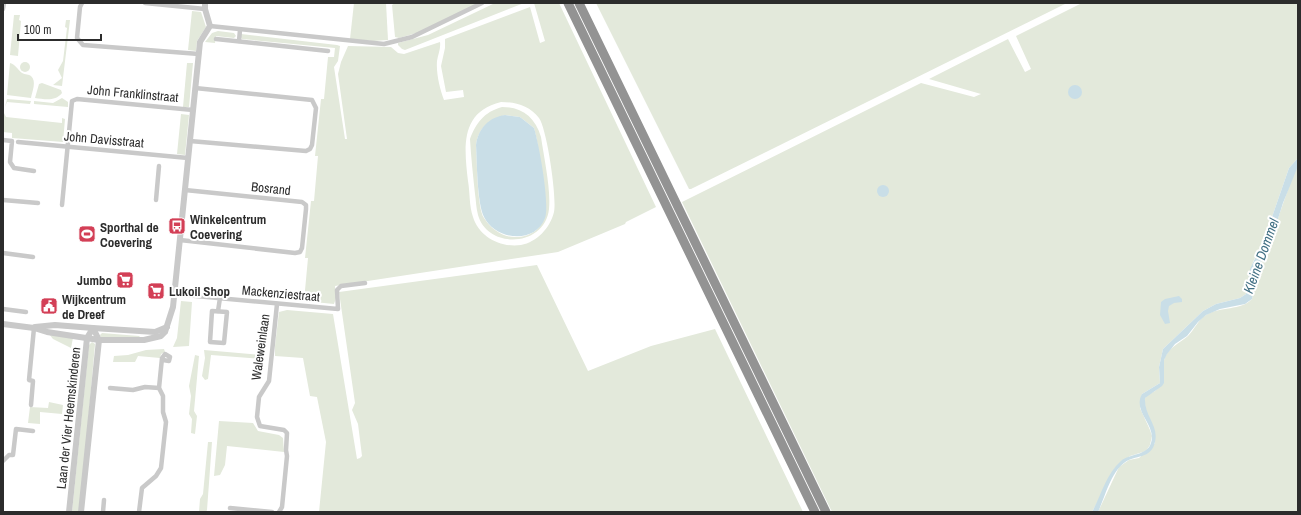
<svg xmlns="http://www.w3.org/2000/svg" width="1301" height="515" font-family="'Archivo Narrow',sans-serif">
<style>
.green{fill:#e3e9db;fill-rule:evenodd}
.water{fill:#c9dee7}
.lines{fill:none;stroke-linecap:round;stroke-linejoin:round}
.minor{stroke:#c9c9c9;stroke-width:4.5}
.tertiary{stroke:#c9c9c9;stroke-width:6}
.motorway{stroke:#939393;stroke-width:9}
.labels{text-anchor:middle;stroke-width:4;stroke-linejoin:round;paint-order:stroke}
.street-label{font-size:13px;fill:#2c2c2c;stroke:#fff}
.poi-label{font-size:13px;font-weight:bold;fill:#2c2c2c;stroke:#fff;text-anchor:start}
.water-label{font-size:14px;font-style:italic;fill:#437185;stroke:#fff}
</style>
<rect width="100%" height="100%" fill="#fff"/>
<g class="green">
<polygon points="354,3 386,3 388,40 373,41 350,39"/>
<polygon points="395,3 479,3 420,32 399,38 395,37 392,5"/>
<polygon points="495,3 524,3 405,50 402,49 398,45 398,43 428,35"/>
<path d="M534,3H559L656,207L626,222L625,224L558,252L335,286L336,298L334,304L304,301L308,258H305L311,201H314L318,156H315L321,99H324L328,57H334L335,48L242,39L241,37V34L337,45L340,46L338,61L334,67L345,139H347L338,74L341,62L348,46L391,47L398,53L404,54L440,42C441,49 438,54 437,61C436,74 440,89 444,100L464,97L463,90L446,92L441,66L445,48V39L530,7L540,43L545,41ZM501,102C515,102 530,106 539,118C547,129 557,198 554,212C550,228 537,242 521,245C501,248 479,237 473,217C469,206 470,192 468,181C464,147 460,112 501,102Z"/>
<polygon points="596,3 1067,3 691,189 689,189"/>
<polygon points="1082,3 1298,3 1298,158 1289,168 1264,240 1253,262 1246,294 1240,298 1216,304 1203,311 1163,349 1159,367 1160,383 1142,394 1140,408 1150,430 1152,436 1150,445 1146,451 1130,456 1115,468 1092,512 832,512 682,202 921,83 974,97 981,94 929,79 1008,39 1025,72 1031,69 1016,36"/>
<polygon points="192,11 201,12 206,27 197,41 196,51 188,50"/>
<polygon points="14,15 20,15 19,20 21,21 18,56 10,55"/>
<polygon points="66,20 70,20 62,86 53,85 62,78 58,70 63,61 67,28 65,27"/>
<polygon points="218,31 234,33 236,36 234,38 216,36 215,43 205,42 212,33"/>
<circle cx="25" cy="67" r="5"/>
<path d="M10,63C16,65 17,69 22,73C25,75 29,74 31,76C37,81 32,92 31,98L7,95Z"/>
<polygon points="187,63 193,63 189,107 183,107"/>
<path d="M42,83L61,90L62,93C55,102 44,99 35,98L39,84Z"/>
<polygon points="62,98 68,102 68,107 34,104 34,101 53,103"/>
<polygon points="7,99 31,101 30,104 7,102 5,107"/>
<path d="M502,107C522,107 535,117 541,137C544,158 551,189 549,209C545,247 488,250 478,215C476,208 476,200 475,194C473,175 471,157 470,139C476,123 484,112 502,107ZM505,115L520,117L534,128C538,142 539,156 541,170C545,196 555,234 517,237C503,238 491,229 484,218C477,208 477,159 476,145C479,126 489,121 505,115Z"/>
<polygon points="4,113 6,117 62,123 62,118 65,119 63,142 12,138 12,133 3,132"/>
<polygon points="181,114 189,115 185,155 177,154"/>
<path d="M1298,166V512H1098L1119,467L1129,460L1139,458L1155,443C1151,428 1144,413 1145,398C1148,393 1154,393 1157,389C1166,377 1162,372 1164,360C1167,348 1180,343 1188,336C1194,330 1198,320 1206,315C1220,306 1241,311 1252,299L1258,268L1267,250L1293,175Z"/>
<polygon points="537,265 588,371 651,346 715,329 803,512 319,512 326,442 317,397 310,396 303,358 275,356 275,346 279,312 287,310 333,314 357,459 360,458 362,456 358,424 352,410 355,403 339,292"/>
<polygon points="181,301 192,302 189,346 173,347 177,338"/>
<polygon points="102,333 139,336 140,337 101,338 100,335"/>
<polygon points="49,334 73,338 71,348 53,339"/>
<polygon points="92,342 95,344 80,512 72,512 89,345"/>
<polygon points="164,349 165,352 161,354 160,358 138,356 135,362 113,362 114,356 128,355 146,350"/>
<polygon points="204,350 261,355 261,359 211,355 208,379 205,380 202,376 205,358"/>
<polygon points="195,355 199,356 194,411 197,416 195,434 191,433 192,419 189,414 191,396 189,386"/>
<polygon points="49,402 63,405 62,414 40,412 40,424 28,423 30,407 48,408"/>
<polygon points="219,421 253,423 258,431 279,435 283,438 284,452 227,446 225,465 220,475 214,476"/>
<polygon points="208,442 212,442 207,510 206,512 199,512 200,499 203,494"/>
</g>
<g class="water">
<circle cx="1075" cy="92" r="7"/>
<path d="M505,115L520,117L534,128C539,144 550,204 545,218C535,245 495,240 484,217C477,203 477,162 476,145C478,129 489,117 505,115Z"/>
<path d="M1298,158V166L1283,203L1270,244L1258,268L1252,299L1245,304L1220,309L1206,315L1198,322L1187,336L1175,344L1167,354L1164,360V383L1162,386L1145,398C1144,416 1159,425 1155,442C1151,460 1135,454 1124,463C1111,473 1105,496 1099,510L1098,512H1092C1101,496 1106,474 1121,461C1130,453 1147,456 1151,443C1157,425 1132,412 1142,394L1160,383L1159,367L1163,349L1203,311L1216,304L1240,298L1246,294L1250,269L1264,240L1289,168Z"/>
<circle cx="883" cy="191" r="6"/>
<polygon points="1179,296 1182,299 1182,302 1174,303 1169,306 1168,311 1170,323 1165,324 1160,315 1161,302 1165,299"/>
</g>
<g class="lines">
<g class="minor">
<polyline points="82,3 80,7 77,38 83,45 199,54"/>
<polyline points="145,3 205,9"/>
<polyline points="3,9 4,3"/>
<polyline points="210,26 384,44 412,37 482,3"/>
<polyline points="216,39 328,51"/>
<polyline points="239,41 240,30"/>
<polyline points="3,140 12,141 10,162 14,168 34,171"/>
<polyline points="190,141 306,151 310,149 312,145 316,108 312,100 195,88"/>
<polyline points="18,142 188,158"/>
<polyline points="3,200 38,203"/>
<polyline points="156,200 159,166"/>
<polyline points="62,205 72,101 77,99 193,110"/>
<polyline points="180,240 295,253 300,252 302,248 306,209 306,205 302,202 185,190"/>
<polyline points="3,253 33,257"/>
<polyline points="174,294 338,309 337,290 341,286 365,283"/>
<polyline points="277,304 269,381 259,397 257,417 260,426 284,430 287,433 286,450 287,456 282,507 279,512"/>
<polyline points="3,309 26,312"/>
<polygon points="212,311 227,312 224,343 210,342"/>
<polyline points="218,311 220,298"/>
<polyline points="110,388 133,390 145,387 159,388"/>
<polyline points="31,405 33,381 29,380 34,328"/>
<polyline points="3,461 9,455 13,455 16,429 33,431"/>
<polyline points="230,508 272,512"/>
<polyline points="103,512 104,500"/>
<polyline points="139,512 142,488 156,476 161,468 166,422 163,412 163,396 159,388 162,358 165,354 170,357 169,361 163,360"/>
</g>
<g class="tertiary">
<polyline points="3,324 34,328 47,332 99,340 144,340 161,336 165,332 173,307 200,42 210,26 205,9 205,3"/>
<polyline points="35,327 55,325 93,328 99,340"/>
<polyline points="69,512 87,338 93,328 155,332 167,327"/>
<polyline points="81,512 99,340"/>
</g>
<g class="motorway">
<polyline points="568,3 815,512"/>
<polyline points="579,3 826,512"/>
</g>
</g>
<defs>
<g id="bus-square" transform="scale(0.9)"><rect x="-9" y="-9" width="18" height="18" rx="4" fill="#d33f56" stroke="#fff"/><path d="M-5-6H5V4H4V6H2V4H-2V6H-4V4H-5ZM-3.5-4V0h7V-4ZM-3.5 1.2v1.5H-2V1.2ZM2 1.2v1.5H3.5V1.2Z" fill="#fff"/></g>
<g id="stadium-square" transform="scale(0.9)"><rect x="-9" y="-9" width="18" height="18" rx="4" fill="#d33f56" stroke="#fff"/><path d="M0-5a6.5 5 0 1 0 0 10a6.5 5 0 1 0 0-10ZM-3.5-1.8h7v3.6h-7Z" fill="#fff"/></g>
<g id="supermarket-square" transform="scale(0.9)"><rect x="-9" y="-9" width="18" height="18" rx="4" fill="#d33f56" stroke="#fff"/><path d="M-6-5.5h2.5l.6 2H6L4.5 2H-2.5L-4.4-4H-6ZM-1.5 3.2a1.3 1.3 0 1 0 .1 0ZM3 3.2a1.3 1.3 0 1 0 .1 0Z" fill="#fff"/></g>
<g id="civic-square" transform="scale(0.9)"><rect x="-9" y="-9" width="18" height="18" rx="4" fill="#d33f56" stroke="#fff"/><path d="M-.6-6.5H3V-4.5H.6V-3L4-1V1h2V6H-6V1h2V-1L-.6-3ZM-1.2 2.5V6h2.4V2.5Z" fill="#fff"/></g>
</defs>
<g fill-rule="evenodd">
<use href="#bus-square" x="177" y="226"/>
<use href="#stadium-square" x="87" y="234"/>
<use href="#supermarket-square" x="125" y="280"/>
<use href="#supermarket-square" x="156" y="291"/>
<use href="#civic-square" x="49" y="306"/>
</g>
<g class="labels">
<g class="street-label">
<text transform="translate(133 93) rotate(5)" y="5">John Franklinstraat</text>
<text transform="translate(104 139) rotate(5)" y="5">John Davisstraat</text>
<text transform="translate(271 188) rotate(6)" y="5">Bosrand</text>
<text transform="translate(281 293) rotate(5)" y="5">Mackenziestraat</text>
<text transform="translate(260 347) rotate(-82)" y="5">Waleweinlaan</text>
<text transform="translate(68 418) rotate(-84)" y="5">Laan der Vier Heemskinderen</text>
</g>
<g class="poi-label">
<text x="190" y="224">Winkelcentrum<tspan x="190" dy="15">Coevering</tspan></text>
<text x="100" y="232">Sporthal de<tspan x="100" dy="15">Coevering</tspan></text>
<text x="112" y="285" text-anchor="end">Jumbo</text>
<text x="169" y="296">Lukoil Shop</text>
<text x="62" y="304">Wijkcentrum<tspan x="62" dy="15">de Dreef</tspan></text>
</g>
<g class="water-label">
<text transform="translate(1261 256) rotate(-70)" y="5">Kleine Dommel</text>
</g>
</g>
<rect width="1301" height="515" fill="none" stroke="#2c2c2c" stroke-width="8"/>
<path d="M18 34v6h83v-6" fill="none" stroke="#2c2c2c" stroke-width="2"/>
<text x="24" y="34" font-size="12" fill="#2c2c2c" stroke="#ffffff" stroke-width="3" paint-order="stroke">100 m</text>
</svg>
